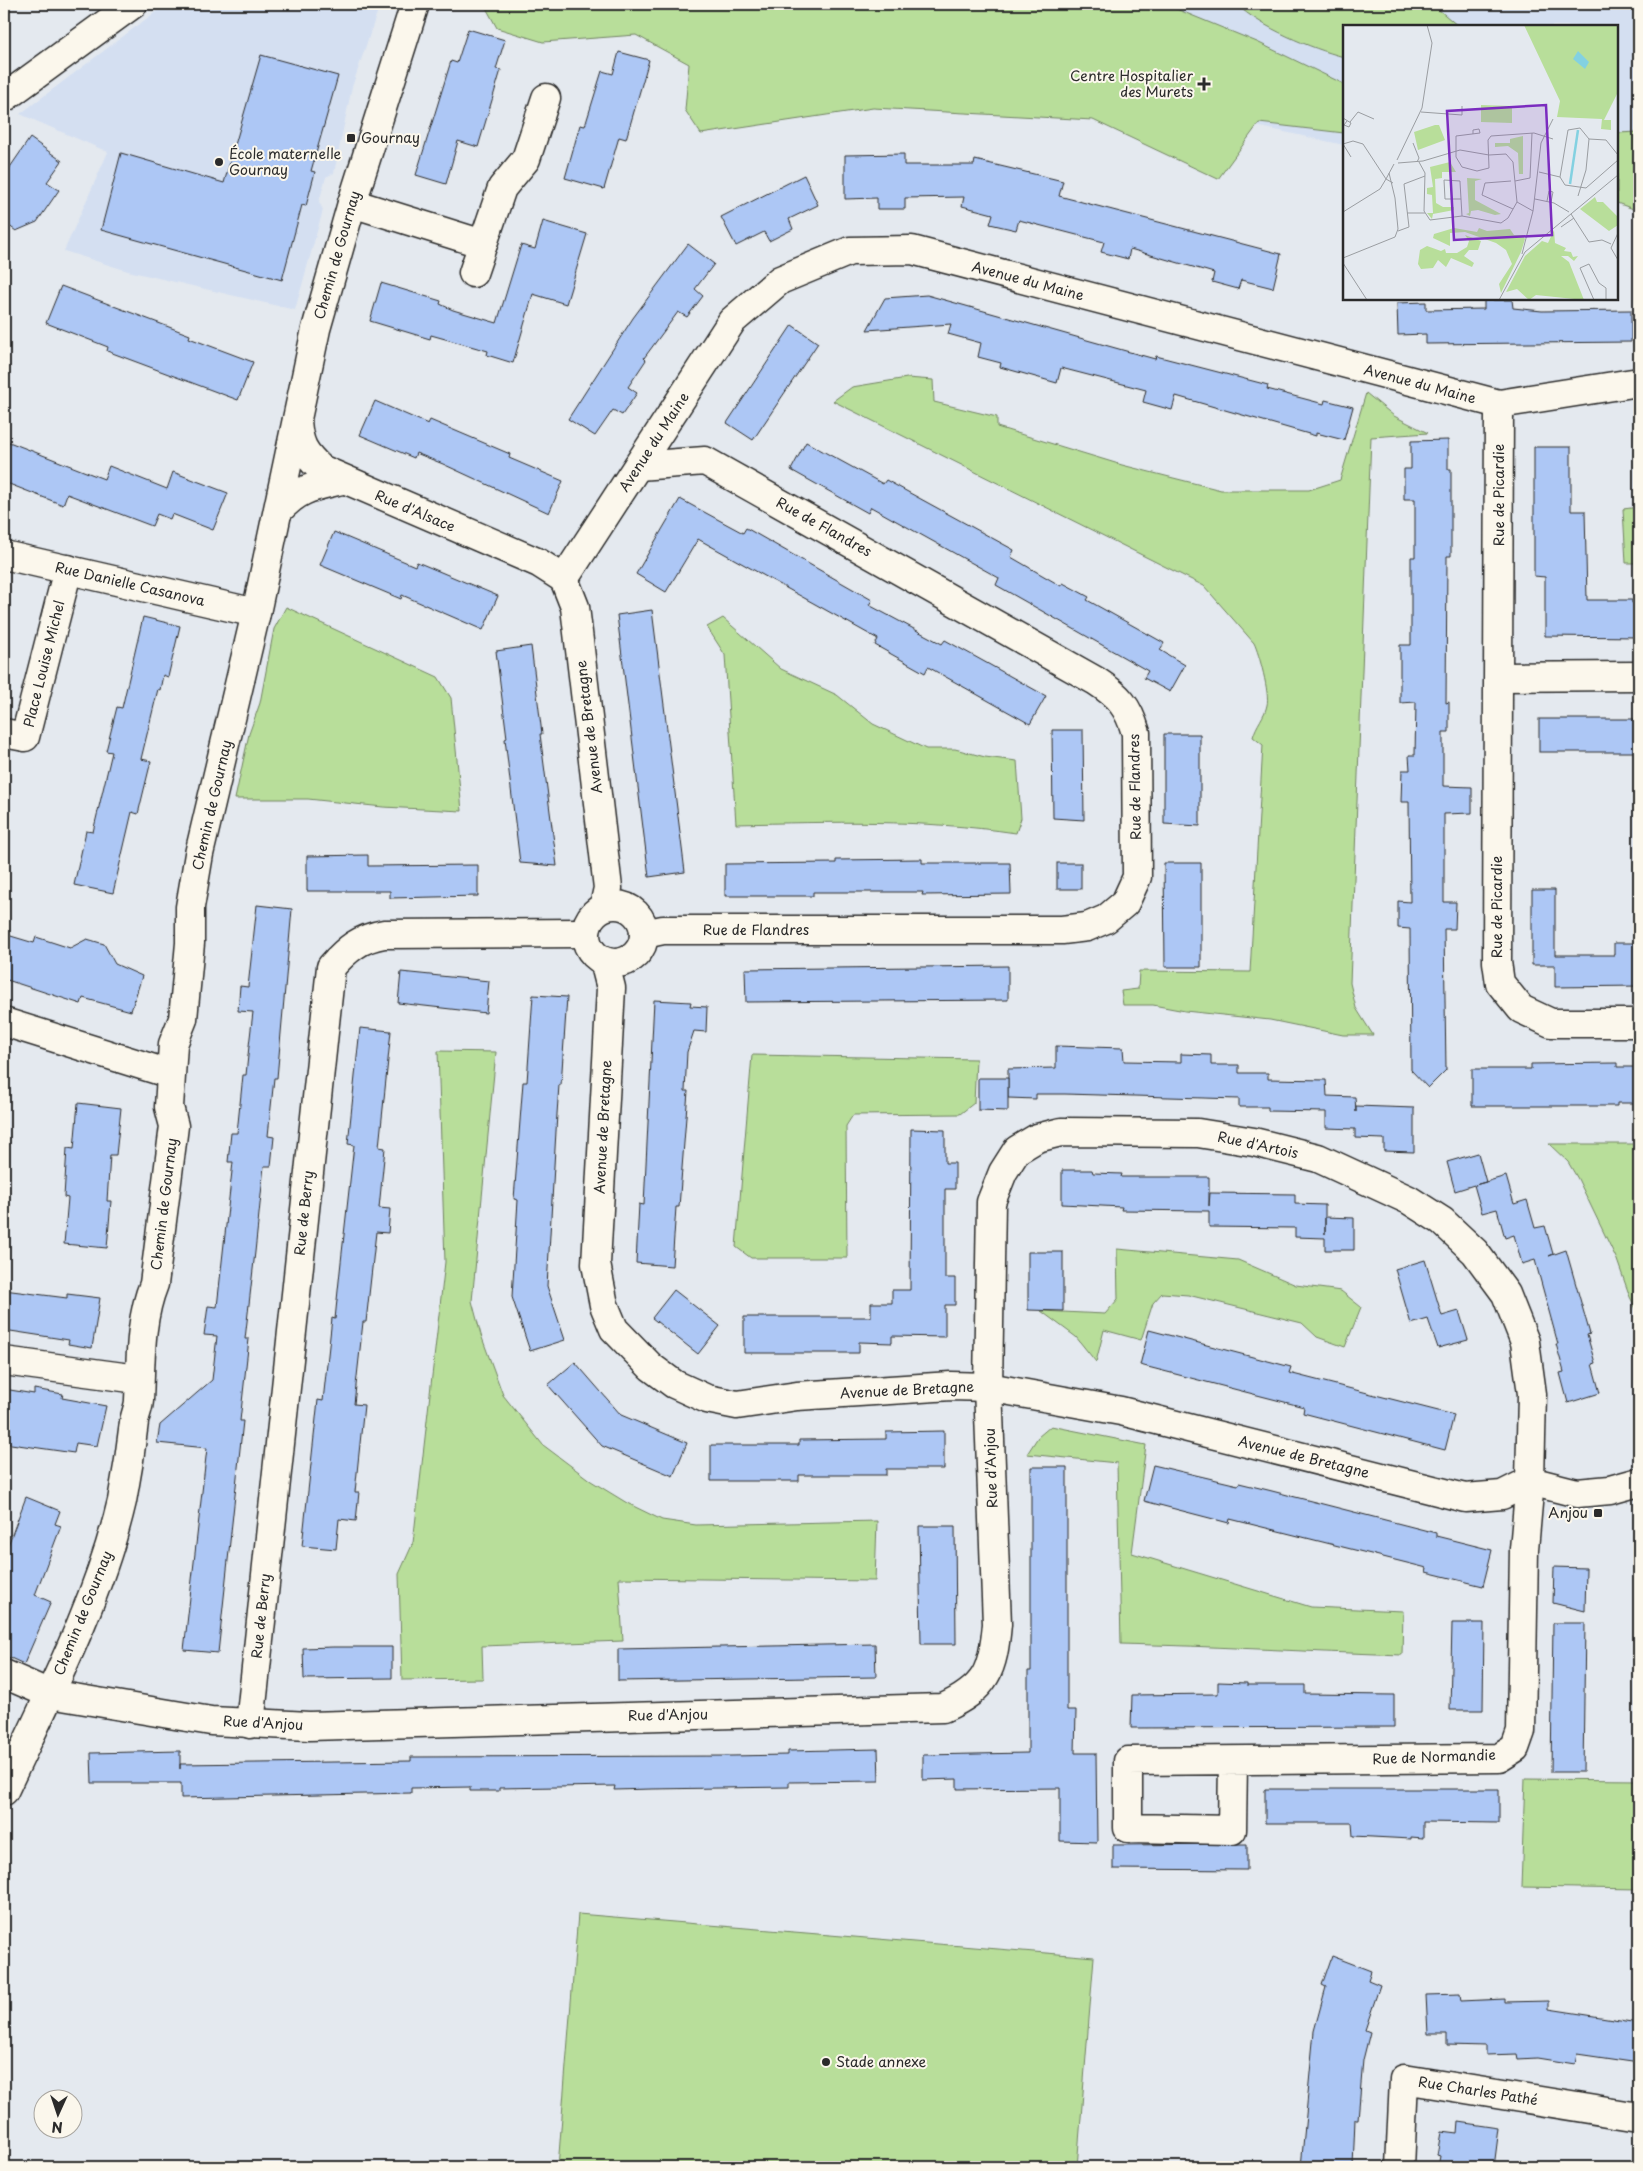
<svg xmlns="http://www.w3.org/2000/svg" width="1643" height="2171" font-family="'Playpen Sans',sans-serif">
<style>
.built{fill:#d4dff1}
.green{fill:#b8de9a;stroke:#728462}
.building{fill:#adc7f5;stroke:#2b2b2b}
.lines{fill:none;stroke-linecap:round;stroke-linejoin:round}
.street-casing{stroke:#2b2b2b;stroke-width:31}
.secondary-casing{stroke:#2b2b2b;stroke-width:31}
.street{stroke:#fbf7ec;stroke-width:28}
.secondary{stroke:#fbf7ec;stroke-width:28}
.poi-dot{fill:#2b2b2b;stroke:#fbf7ec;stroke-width:2}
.labels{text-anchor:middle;stroke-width:4;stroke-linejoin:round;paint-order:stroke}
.poi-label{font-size:14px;fill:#2b2b2b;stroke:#fbf7ec;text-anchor:start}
.street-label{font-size:14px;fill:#2b2b2b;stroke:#fbf7ec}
.inset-river{fill:none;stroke:#83d1e1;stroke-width:2.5}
.inset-road{fill:none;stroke:#9a9da1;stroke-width:1}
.view{fill:#7b2cbf;fill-opacity:0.15;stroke:#7b2cbf;stroke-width:2.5}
.inset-edge{fill:none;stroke:#2b2b2b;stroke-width:2.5}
</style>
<rect width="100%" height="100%" fill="#e4e9ef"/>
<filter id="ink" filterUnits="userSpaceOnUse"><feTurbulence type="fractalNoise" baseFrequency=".02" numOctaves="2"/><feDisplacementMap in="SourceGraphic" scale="10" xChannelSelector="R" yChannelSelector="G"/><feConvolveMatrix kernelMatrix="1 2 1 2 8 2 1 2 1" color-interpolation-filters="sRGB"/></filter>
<g filter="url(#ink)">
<g class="built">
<polygon points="166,4 380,4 352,87 334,173 326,177 319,202 323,210 295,310 128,271 64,251 108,152 20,114"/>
<polygon points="695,4 1639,4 1639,203 1617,199 1617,26 1344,26 1344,145"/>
</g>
<g class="green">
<polygon points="484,4 1164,4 1257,42 1344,84 1344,133 1259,123 1218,179 1093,120 873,108 701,134 685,110 689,64 636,35 543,42 497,28"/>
<path d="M1236,4H1432L1458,26H1344V57C1310,48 1262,28 1236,4Z"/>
<polygon points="1639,132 1639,211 1617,203 1617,133"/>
<path d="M907,378L933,380L934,402L997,417V427L1122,465L1221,490H1309L1340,480L1366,393L1394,416L1428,433L1371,437L1350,983L1356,1008L1373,1035H1343L1270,1020L1185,1011L1153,1005H1123L1121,991L1138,989L1139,971L1250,972L1263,745L1253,737C1256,725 1265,716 1267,705C1270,694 1259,653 1254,643L1204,586L833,401L852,387Z"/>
<polygon points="1639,507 1639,563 1626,563 1623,509"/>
<polygon points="286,607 438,677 451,698 462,811 383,807 308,799 235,799 249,734 260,703 274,629"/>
<path d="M723,618L781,669L837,695L873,724L926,749H955L985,757L1017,761L1021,818L1016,833C921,819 832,822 736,824L725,655L707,627Z"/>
<polygon points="438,1051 496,1052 472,1301 481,1335 503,1395 543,1445 591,1481 627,1503 662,1520 696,1525 877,1521 875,1581 619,1578 623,1641 482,1646 483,1679 402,1680 399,1574 413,1543 445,1262"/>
<polygon points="752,1055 976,1059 974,1103 960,1114 853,1115 846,1126 847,1258 751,1258 736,1247"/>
<polygon points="1549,1144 1639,1144 1639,1315 1630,1297 1617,1260 1578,1179 1568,1162"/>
<polygon points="1117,1249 1238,1260 1296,1285 1341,1291 1361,1307 1345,1347 1317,1337 1302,1323 1188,1295 1162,1293 1153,1303 1141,1340 1104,1330 1096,1362 1076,1337 1041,1311 1105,1314 1118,1299"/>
<path d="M1051,1426L1146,1445L1132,1553L1311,1607L1403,1611L1402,1655C1308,1652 1215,1646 1121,1644L1117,1463L1027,1454L1038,1437Z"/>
<polygon points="1525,1779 1639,1780 1639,1889 1521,1887"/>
<polygon points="578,1914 1094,1957 1077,2167 558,2167"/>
</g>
<g class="building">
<polygon points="468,29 505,40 496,69 501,70 478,147 458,141 446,184 416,175 451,61 457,63"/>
<polygon points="619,52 649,60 626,139 619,137 604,189 565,178 580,125 585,126 602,71 613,74"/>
<polygon points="261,55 338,76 311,171 315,172 306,206 302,205 282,280 101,230 121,153 224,183"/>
<polygon points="30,138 62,161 47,182 59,190 37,222 16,231 4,222 4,176"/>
<polygon points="904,154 904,165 974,165 975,160 1063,181 1059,196 1281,254 1273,288 1241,280 1238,289 1212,282 1214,273 1130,249 1128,259 1101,252 1104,242 1019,220 1016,230 990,224 993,214 962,206 964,197 905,198 905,209 877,209 877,198 845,199 845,155"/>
<polygon points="804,175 818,205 789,219 793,229 769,241 764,232 736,246 721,217"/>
<polygon points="543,221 587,234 566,304 533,294 513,363 487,355 488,351 431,335 430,339 370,321 381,283 441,301 440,304 453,310 497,323 521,245 535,249"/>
<polygon points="688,244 714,264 695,289 703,296 687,317 678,312 644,358 646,360 628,387 637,393 622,415 613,410 595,436 568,419 633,318"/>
<polygon points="61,286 190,335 189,338 253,362 238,400 107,351 108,347 46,323"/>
<polygon points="927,295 1126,351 1155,359 1156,356 1268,385 1267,389 1324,404 1325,400 1353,407 1344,440 1316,433 1316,436 1176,396 1172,410 1143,402 1146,390 1061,368 1057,383 1000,367 1001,363 978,357 981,343 948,334 951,324 867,330 885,298"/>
<polygon points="1484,300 1512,300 1513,308 1542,311 1631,310 1631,342 1426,344 1426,334 1398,335 1397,303 1426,302 1426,310 1484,309"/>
<polygon points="792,325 818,343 753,440 727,423"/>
<polygon points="375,401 428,424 430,420 510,454 509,458 563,481 549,513 443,464 416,453 414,458 360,435"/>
<polygon points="4,440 104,479 109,466 167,489 173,472 228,493 213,530 172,514 170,519 157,514 152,526 67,494 63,505 4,482"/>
<polygon points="1448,440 1448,469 1451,469 1451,556 1447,556 1446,703 1449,702 1449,732 1443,732 1443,786 1472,787 1472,813 1444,814 1444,902 1456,902 1455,929 1444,929 1446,1070 1428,1088 1411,1070 1410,929 1398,928 1398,901 1410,902 1409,802 1401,802 1402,770 1410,770 1409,755 1415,755 1416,702 1400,703 1400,645 1411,645 1411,557 1415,557 1415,499 1404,499 1404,469 1411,469 1411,441"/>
<polygon points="806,442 883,484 886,480 1014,550 1011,557 1061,586 1063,583 1089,597 1087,600 1164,643 1160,650 1185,665 1170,692 1144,678 1148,671 996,585 999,578 871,507 868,513 791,470"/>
<polygon points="1534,447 1571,447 1571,511 1585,511 1587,600 1632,600 1632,603 1639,603 1639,637 1545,636 1545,577 1534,576"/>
<polygon points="680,499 743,533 746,528 872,600 869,605 942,644 945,640 1046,696 1030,724 928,667 925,673 875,645 878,639 698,539 666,592 636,574"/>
<polygon points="334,532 415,566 417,562 498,596 483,630 402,595 401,599 320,565"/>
<polygon points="652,610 685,872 649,877 617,615"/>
<polygon points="143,617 180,626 168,677 163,675 160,690 158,689 141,759 151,761 138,814 132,812 113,893 74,885 86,831 93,832 112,752 106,751 117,707 122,708"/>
<polygon points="531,646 542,734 540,734 557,866 520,863 505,739 507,738 496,651"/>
<rect x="1539" y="719" width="100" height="33"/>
<polygon points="1052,730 1083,730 1084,820 1053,818"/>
<polygon points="1164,734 1200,734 1200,826 1164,824"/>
<polygon points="368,855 368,866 478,865 478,896 390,898 390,891 307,891 307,856"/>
<polygon points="922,859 922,863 1010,863 1011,894 922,895 923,892 813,892 813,896 725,896 725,864 836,863 836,860"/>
<rect x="1057" y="863" width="24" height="26"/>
<polygon points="1164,863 1201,863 1201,967 1165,967"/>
<polygon points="1532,890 1555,890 1555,955 1614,955 1614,943 1638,943 1639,986 1555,987 1555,965 1532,965"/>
<polygon points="257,905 292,909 277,1078 274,1078 268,1136 274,1137 271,1166 264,1166 255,1252 245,1339 249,1339 240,1421 243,1421 218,1653 184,1650 207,1448 157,1443 160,1425 212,1380 217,1336 204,1335 208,1306 217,1307 233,1162 228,1162 231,1133 237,1133 243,1075 246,1075 249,1046 253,1012 238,1011 240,986 248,987"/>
<polygon points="4,934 34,943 36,937 70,948 87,939 104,944 115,964 142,976 131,1011 83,998 81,1004 4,979"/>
<polygon points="1008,966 1008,1000 746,1002 745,969"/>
<polygon points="401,972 489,981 486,1013 398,1003"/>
<polygon points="533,995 567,997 561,1085 559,1085 557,1114 547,1286 565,1340 530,1351 512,1297 518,1200 514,1199 523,1082 527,1082"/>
<polygon points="654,1000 691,1002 690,1006 707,1007 706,1032 694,1031 687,1052 685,1091 688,1091 679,1207 676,1207 672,1266 636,1263 639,1204 644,1205"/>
<polygon points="360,1028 391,1031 379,1147 385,1148 379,1208 390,1209 388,1233 376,1232 366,1322 363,1322 354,1404 364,1405 355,1492 359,1492 356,1521 339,1519 336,1549 302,1546 318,1400 323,1401 332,1318 335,1319 341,1262 354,1145 348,1144"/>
<polygon points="1056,1046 1123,1048 1124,1061 1181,1062 1181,1054 1211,1055 1211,1065 1239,1065 1239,1073 1268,1073 1268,1079 1326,1080 1327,1096 1355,1097 1356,1112 1356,1106 1414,1108 1414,1152 1384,1151 1384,1139 1355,1138 1355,1129 1326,1128 1326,1112 1268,1111 1268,1107 1239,1107 1239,1099 1065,1094 1036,1094 1036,1099 1008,1098 1008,1069 1056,1068"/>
<polygon points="1617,1063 1617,1067 1639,1067 1639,1103 1617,1103 1617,1106 1472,1106 1472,1069 1531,1069 1531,1064"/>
<polygon points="978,1078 1008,1078 1008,1111 978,1110"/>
<polygon points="78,1103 121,1108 116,1155 110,1155 107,1201 111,1201 107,1248 64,1244 68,1198 64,1197 67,1148 74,1149"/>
<polygon points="911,1129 945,1130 945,1163 955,1163 955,1189 945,1189 945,1278 955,1278 955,1305 945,1305 945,1337 892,1336 892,1343 859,1342 859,1353 744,1353 744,1317 871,1317 871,1303 892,1303 892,1290 910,1290"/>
<polygon points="1478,1153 1486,1182 1475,1185 1506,1176 1514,1204 1527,1200 1535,1228 1545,1226 1553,1254 1549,1256 1566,1250 1590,1334 1587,1335 1595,1363 1592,1364 1600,1393 1568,1403 1560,1373 1564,1372 1556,1344 1558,1344 1535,1260 1522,1264 1514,1235 1505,1238 1497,1209 1482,1213 1474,1185 1455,1191 1447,1162"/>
<polygon points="1062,1170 1092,1170 1093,1173 1122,1174 1121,1177 1209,1177 1209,1206 1210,1193 1295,1194 1295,1204 1325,1205 1325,1234 1325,1217 1354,1218 1354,1250 1325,1250 1325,1238 1295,1237 1295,1228 1209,1227 1209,1211 1121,1210 1122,1207 1062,1204"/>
<polygon points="1028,1252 1063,1252 1063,1311 1028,1310"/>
<polygon points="1425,1260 1442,1316 1459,1311 1468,1340 1438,1348 1428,1319 1411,1324 1395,1269"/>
<polygon points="4,1290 67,1298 67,1294 100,1298 92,1348 68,1344 69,1340 4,1330"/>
<polygon points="674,1290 720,1326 698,1354 652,1318"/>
<polygon points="1149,1330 1291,1367 1289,1373 1454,1415 1445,1450 1303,1413 1304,1407 1140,1365"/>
<polygon points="575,1362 621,1415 687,1443 673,1476 602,1446 548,1385"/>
<polygon points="4,1389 34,1394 34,1389 63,1394 62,1398 106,1406 97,1446 76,1443 74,1453 4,1443"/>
<polygon points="944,1431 944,1469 886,1469 886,1475 799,1475 799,1481 711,1481 711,1445 799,1445 799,1440 886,1439 886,1432"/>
<polygon points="1153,1465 1238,1485 1239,1483 1268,1490 1436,1533 1436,1536 1492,1550 1483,1586 1426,1572 1427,1568 1371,1554 1230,1519 1229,1523 1144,1501"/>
<polygon points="1031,1467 1067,1467 1067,1710 1076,1710 1075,1753 1096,1753 1097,1842 1060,1841 1060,1788 957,1789 957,1779 923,1780 923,1755 1028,1753 1028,1671 1031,1671"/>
<polygon points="26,1497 60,1511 55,1524 61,1526 35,1595 51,1602 24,1664 4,1655 4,1556"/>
<polygon points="919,1526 955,1526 956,1644 921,1644"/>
<polygon points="1554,1567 1586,1568 1585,1611 1553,1603"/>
<polygon points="1452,1623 1484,1623 1483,1710 1450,1710"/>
<polygon points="1553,1623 1585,1623 1583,1772 1551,1772"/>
<polygon points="875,1644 876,1677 618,1681 618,1649"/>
<polygon points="333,1647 392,1647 392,1678 304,1679 303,1648"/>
<polygon points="1218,1682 1247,1683 1247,1685 1305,1685 1305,1694 1394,1695 1394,1727 1131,1728 1132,1695 1218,1694"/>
<polygon points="878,1749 879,1781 789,1782 789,1787 651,1789 614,1790 615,1786 499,1788 499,1791 470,1791 470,1787 411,1788 411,1793 181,1798 181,1783 92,1783 91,1753 180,1751 180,1769 180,1764 411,1761 411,1757 731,1756 788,1755 788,1751"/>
<polygon points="1265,1789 1499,1789 1499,1823 1423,1822 1423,1838 1411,1837 1411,1839 1353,1836 1352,1823 1265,1823"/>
<polygon points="1247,1844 1247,1870 1113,1869 1113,1845"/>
<polygon points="1332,1956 1371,1971 1368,1980 1380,1985 1365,2030 1370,2032 1363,2060 1358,2119 1355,2119 1353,2167 1301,2167 1314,2031 1326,1987 1322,1985"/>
<polygon points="1460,1994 1461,2001 1505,1999 1505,2002 1549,2001 1549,2009 1639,2023 1639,2063 1577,2054 1575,2064 1537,2058 1518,2059 1517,2054 1486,2055 1486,2046 1447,2045 1447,2034 1428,2034 1426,1995"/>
<polygon points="1458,2122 1499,2128 1494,2167 1438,2167 1440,2156 1437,2155 1441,2132 1457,2134"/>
</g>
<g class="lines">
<g class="street-casing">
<g id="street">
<polyline points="352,203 483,244"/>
<polyline points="473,273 502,188 526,159 546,98"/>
<polyline points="1499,404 1497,962 1500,983 1521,1009 1551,1023 1639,1023"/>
<path d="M297,421C299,445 303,452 321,469L539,563L564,579"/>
<path d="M638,466L705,461L1096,681C1119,696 1128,706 1136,733L1137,877L1125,903L1106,919L1087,927L1062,930H663L644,934"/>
<path d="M278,511C299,488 312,487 342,480"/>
<polyline points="4,555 256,613"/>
<polyline points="564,579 732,321 780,280 850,251 912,250 1499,404 1639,382"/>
<polyline points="564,579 575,607 608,888 604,906"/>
<polyline points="1499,677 1639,676"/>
<polyline points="4,733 25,737 68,569"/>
<circle cx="615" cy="934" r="29"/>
<polyline points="604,961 611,988 596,1264 604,1305 614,1329 651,1367 674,1384 707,1399 737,1405 797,1396 951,1386 988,1387 1121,1411 1465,1498 1502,1495 1530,1481 1577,1493 1610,1490 1639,1482"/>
<polyline points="4,1022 170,1074"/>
<polyline points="4,1361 138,1379"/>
<path d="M4,1674L50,1694L211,1721L309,1726L943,1708C987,1688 993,1670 997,1624L988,1387L991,1202L1003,1172L1017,1150L1037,1138L1061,1132L1198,1133L1254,1142L1318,1158L1409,1200L1442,1221L1475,1252L1506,1294L1525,1342L1532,1394L1530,1481L1524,1549L1521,1731L1515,1748L1499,1758L1128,1761V1828L1232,1830L1233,1761"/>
<path d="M250,1724L331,967C347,949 360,938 384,934L585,933"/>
<path d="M4,1791C47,1699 99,1600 122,1501C127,1475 131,1449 134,1422C135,1415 139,1407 139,1400C141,1362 139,1321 154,1284L174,1126L169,1107L173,1044L183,1019L190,943V907L199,854L256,613L316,329L352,203L415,4"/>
<polyline points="1400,2167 1404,2079 1639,2117"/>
</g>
</g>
<g class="secondary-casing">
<polyline id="secondary" points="4,98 133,4"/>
</g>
<use href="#street" class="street"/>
<use href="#secondary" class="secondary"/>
</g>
</g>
<g class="poi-dot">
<path d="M1201.5 76.5h5v5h5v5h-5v5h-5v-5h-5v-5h5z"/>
<rect x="346" y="133" width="10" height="10" rx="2.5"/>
<circle cx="219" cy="162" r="5"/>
<rect x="1593" y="1508" width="10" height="10" rx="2.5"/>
<circle cx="826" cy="2062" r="5"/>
</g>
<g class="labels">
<g class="poi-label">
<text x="1193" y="81" text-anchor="end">Centre Hospitalier<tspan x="1193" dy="16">des Murets</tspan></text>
<text x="361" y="143">Gournay</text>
<text x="229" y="159">École maternelle<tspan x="229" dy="16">Gournay</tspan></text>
<text x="1588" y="1518" text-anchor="end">Anjou</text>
<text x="836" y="2067">Stade annexe</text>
</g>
<g class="street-label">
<text transform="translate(337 255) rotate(-74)" y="5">Chemin de Gournay</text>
<text transform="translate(1028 281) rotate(15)" y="5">Avenue du Maine</text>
<text transform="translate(1420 384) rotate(15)" y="5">Avenue du Maine</text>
<text transform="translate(654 442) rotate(-57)" y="5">Avenue du Maine</text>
<text transform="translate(1499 495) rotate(-90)" y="5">Rue de Picardie</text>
<text transform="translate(415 511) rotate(23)" y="5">Rue d'Alsace</text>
<text transform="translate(824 527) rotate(29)" y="5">Rue de Flandres</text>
<text transform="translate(130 584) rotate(13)" y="5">Rue Danielle Casanova</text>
<text transform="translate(44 664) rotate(-76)" y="5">Place Louise Michel</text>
<text transform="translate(589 727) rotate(-97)" y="5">Avenue de Bretagne</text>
<text transform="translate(1135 787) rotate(-91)" y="5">Rue de Flandres</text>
<text transform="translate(212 805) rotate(-77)" y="5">Chemin de Gournay</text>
<text transform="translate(1497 907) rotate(-90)" y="5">Rue de Picardie</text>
<text x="756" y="935">Rue de Flandres</text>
<text transform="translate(603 1127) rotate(-87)" y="5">Avenue de Bretagne</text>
<text transform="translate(1258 1145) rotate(12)" y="5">Rue d'Artois</text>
<text transform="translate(164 1204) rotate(-83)" y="5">Chemin de Gournay</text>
<text transform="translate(304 1213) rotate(-84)" y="5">Rue de Berry</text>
<text transform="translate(907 1390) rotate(-3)" y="5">Avenue de Bretagne</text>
<text transform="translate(1304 1457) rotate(14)" y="5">Avenue de Bretagne</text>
<text transform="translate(991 1468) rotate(-92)" y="5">Rue d'Anjou</text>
<text transform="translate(83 1613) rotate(-68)" y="5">Chemin de Gournay</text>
<text transform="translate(261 1616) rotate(-84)" y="5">Rue de Berry</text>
<text transform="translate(668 1715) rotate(-1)" y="5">Rue d'Anjou</text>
<text transform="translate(263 1723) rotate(3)" y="5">Rue d'Anjou</text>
<text transform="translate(1434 1757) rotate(-2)" y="5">Rue de Normandie</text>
<text transform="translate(1478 2091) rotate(9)" y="5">Rue Charles Pathé</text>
</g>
</g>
<g transform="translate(1343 25)">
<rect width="275" height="275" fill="#e4e9ef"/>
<path d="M181,0H275V67L261,95H268V105L258,104L259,94L214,92L217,76ZM138,80L169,81V98L138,97ZM92,100H96L102,115L75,125L71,107ZM180,111V149H176L175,128L165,121L152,122V118H167V114ZM107,137L113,147H99V153L92,154L93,178L100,182H111V185L90,189L89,194L84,188H90L89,170L84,169V163L90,162L87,142ZM124,153L139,154L132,156V175L158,189L152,190L135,185L128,186L127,191L123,189L126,188ZM252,172L254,177H260L275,192V200L266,206L237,184ZM111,203L134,207L136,203L144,206L167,204L171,210H180L182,214L178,227L158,268L156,259L169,239L163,225L153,218L122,207L107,208V221L90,213L91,209ZM211,205L212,218L223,223L221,226L228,227L230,232L235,231L231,236L225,231H218L226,237L241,275L193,270L186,275L174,264L163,267L182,231L199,216L205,218ZM122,210L138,216L135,225H126L121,231L131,238L129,242L108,233L103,242L95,235L90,243L78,244L75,239L77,225L84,221L98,226L102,224L103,228H114L124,222L126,216Z" fill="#b8de9a"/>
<path d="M235,26L246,37L242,44L230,34Z" fill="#83d1e1"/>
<path class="inset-river" d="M227,159L235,105"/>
<path class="inset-road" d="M78,87L119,90V81M0,93L8,98L6,102L1,100L4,96M7,97L15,87L31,94M130,109V105L136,104L137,108L113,111V132L119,142L134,146L146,143L145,115L148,111L191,108L210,114M246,114L237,103L225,105L217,152L222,160L243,163L275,135M246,114L263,115L275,130M70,118L76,133L74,137M0,119L10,116L20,119L43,154L37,164L0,187M0,119L8,132M54,135L79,83L89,18L84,0M76,137L82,148L81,186L87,195L119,191L158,198L165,193L174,177M55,138L80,136L117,125L146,130L163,129L170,137L174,177M196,147L217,152M168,156L142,158L139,170L170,184M172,156L187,153L189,108M50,158L43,154L51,139M235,171L243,145L246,114M118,174H102L101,155L117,156V157L119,191M192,174L211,178L226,187M204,176L206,166L210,167L208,177M174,177L190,186M64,188H82M228,189L246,217L259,215L268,219M218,202L231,193M55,206L66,202L61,159L82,151M275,208L268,223L275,235M179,229L190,186L198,118L210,94M0,233L52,212L55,204L52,173L46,148M0,238L24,275M156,275L182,227L275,150M251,275L237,243L246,239L256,258L263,263V275"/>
<path class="view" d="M203,80L209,210L111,215L104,86Z"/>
<rect width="275" height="275" class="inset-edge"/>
</g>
<rect width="1643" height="2171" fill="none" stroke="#fbf7ec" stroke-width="20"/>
<rect x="10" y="10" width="1623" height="2151" fill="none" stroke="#2b2b2b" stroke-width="2" filter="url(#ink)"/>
<g transform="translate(58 2114) rotate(183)"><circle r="24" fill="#fbf7ec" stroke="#a8a59f"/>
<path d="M0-4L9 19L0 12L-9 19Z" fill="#2b2b2b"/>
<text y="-8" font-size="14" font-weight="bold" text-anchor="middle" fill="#2b2b2b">N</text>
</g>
</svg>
